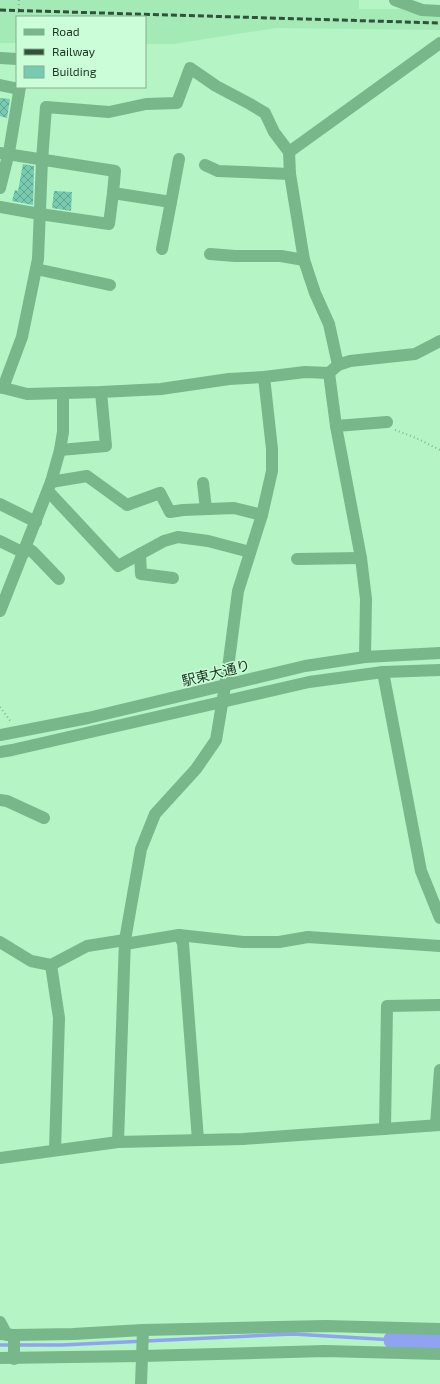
<svg xmlns="http://www.w3.org/2000/svg" width="440" height="1384" font-family="'Exo 2','Noto Sans JP',sans-serif">
<style>
.built{fill:#a3eab7}
.lines{fill:none;stroke-linecap:round;stroke-linejoin:round}
.stream{stroke:#8fa3f2;stroke-width:3.5}
.river{stroke:#8fa3f2;stroke-width:21}
.building{fill:url(#building-cross-hatch)}
.path{stroke:#83b791;stroke-width:2;stroke-dasharray:1 3;stroke-linecap:butt}
.minor{stroke:#77b789;stroke-width:12}
.rail{stroke:#31513b;stroke-width:3;stroke-dasharray:6 3;stroke-linecap:butt}
.path-bridge{stroke:#83b791;stroke-width:2;stroke-dasharray:1 3;stroke-linecap:butt}
.labels{text-anchor:middle;stroke-width:3;stroke-linejoin:round;paint-order:stroke}
.street-label{font-size:14px;fill:#1a3422;stroke:#cbfed8}
</style>
<defs>
<pattern id="building-cross-hatch" width="8" height="8" patternUnits="userSpaceOnUse"><rect width="8" height="8" fill="#76cbb1"/><path d="M0 0l8 8M0 8l8-8" fill="none" stroke="#60a690"/></pattern>
</defs>
<rect width="100%" height="100%" fill="#b4f4c5"/>
<polygon class="built" points="0,0 359,0 359,9 401,9 421,15 440,15 440,30 276,28 173,44 145,44 145,17 17,17 17,43 0,43"/>
<g class="lines">
<polyline class="stream" points="0,1345 62,1345 293,1334 394,1340"/>
<polyline class="river" points="394,1340 440,1340"/>
</g>
<g class="building">
<polygon points="0,98 10,99 7,118 0,116"/>
<polygon points="23,164 34,166 33,205 12,201 15,190 18,191"/>
<polygon points="54,191 72,192 71,211 52,208"/>
</g>
<g class="lines">
<g class="path">
<polyline points="395,430 416,438 440,450"/>
<polyline points="0,707 11,722"/>
</g>
<g class="minor">
<polyline points="395,0 422,10 440,11"/>
<polyline points="0,58 17,59"/>
<polyline points="0,85 19,89"/>
<polyline points="0,153 115,171 113,193 171,202 179,159"/>
<polyline points="205,165 218,171 290,174"/>
<polyline points="0,188 9,152 20,87"/>
<polyline points="0,207 40,214 109,224 113,193"/>
<polyline points="162,249 171,202"/>
<polyline points="210,254 235,256 281,256 304,260"/>
<polyline points="36,269 110,285"/>
<polyline points="338,365 329,324 315,293 304,260 290,174 289,152 440,43"/>
<polyline points="329,373 336,426 361,558 366,599 365,657"/>
<polyline points="0,387 27,394 101,392 161,389 229,379 264,377 305,372 329,373 338,365 350,361 415,354 440,341"/>
<polyline points="3,388 22,337 38,259 42,160 46,107 109,112 146,104 177,103 190,68 216,86 250,104 265,113 274,132 289,152"/>
<polyline points="336,426 387,422"/>
<polyline points="60,450 106,446 101,392"/>
<polyline points="51,482 87,476 127,505 160,493 170,512 183,510 234,508 262,515"/>
<polyline points="203,483 206,509"/>
<polyline points="48,491 118,566 164,541 178,537 208,541 250,552"/>
<polyline points="0,504 36,522"/>
<polyline points="0,541 24,553"/>
<polyline points="26,547 33,552 59,579"/>
<polyline points="140,554 141,574 173,578"/>
<polyline points="297,559 361,558"/>
<polyline points="0,611 51,482 60,450 63,432 63,393"/>
<polyline points="383,672 421,871 440,918"/>
<polyline points="0,735 88,718 305,666 365,657 440,653"/>
<polyline points="0,752 12,750 309,682 383,672 440,670"/>
<polyline points="0,800 7,801 44,818"/>
<polyline points="179,935 243,942 279,942 308,937 440,946"/>
<polyline points="0,942 31,961 51,965 87,946 125,940"/>
<polyline points="125,944 179,935 183,943 198,1140"/>
<polyline points="51,965 59,1018 55,1150"/>
<polyline points="436,1125 440,1070"/>
<polyline points="385,1129 387,1006 440,1005"/>
<polyline points="118,1142 125,940 141,849 155,814 196,769 216,740 228,668 238,591 262,515 272,471 272,449 264,377"/>
<polyline points="0,1158 118,1142 243,1139 440,1125"/>
<polyline points="0,1322 7,1335"/>
<polyline points="0,1334 14,1335 73,1334 143,1330 326,1326 440,1329"/>
<polyline points="0,1358 142,1356 325,1351 440,1354"/>
<polyline points="14,1359 14,1335"/>
<polyline points="141,1384 143,1330"/>
</g>
<polyline class="rail" points="0,10 440,23"/>
<polyline class="path-bridge" points="18,17 19,0"/>
</g>
<g class="labels">
<g class="street-label">
<text transform="translate(216 673) rotate(-14)" y="5">駅東大通り</text>
</g>
</g>
<rect x="16" y="16" width="130" height="72" fill="#cbfed8" stroke="#84ad8f"/>
<rect x="24" y="29" width="20" height="6" fill="#77b789" stroke="#84ad8f"/>
<text x="52" y="36" font-size="12" fill="#1a3422">Road</text>
<rect x="24" y="49" width="20" height="6" fill="#31513b" stroke="#84ad8f"/>
<text x="52" y="56" font-size="12" fill="#1a3422">Railway</text>
<rect x="24" y="66" width="20" height="12" fill="#76cbb1" stroke="#84ad8f"/>
<text x="52" y="76" font-size="12" fill="#1a3422">Building</text>
</svg>
